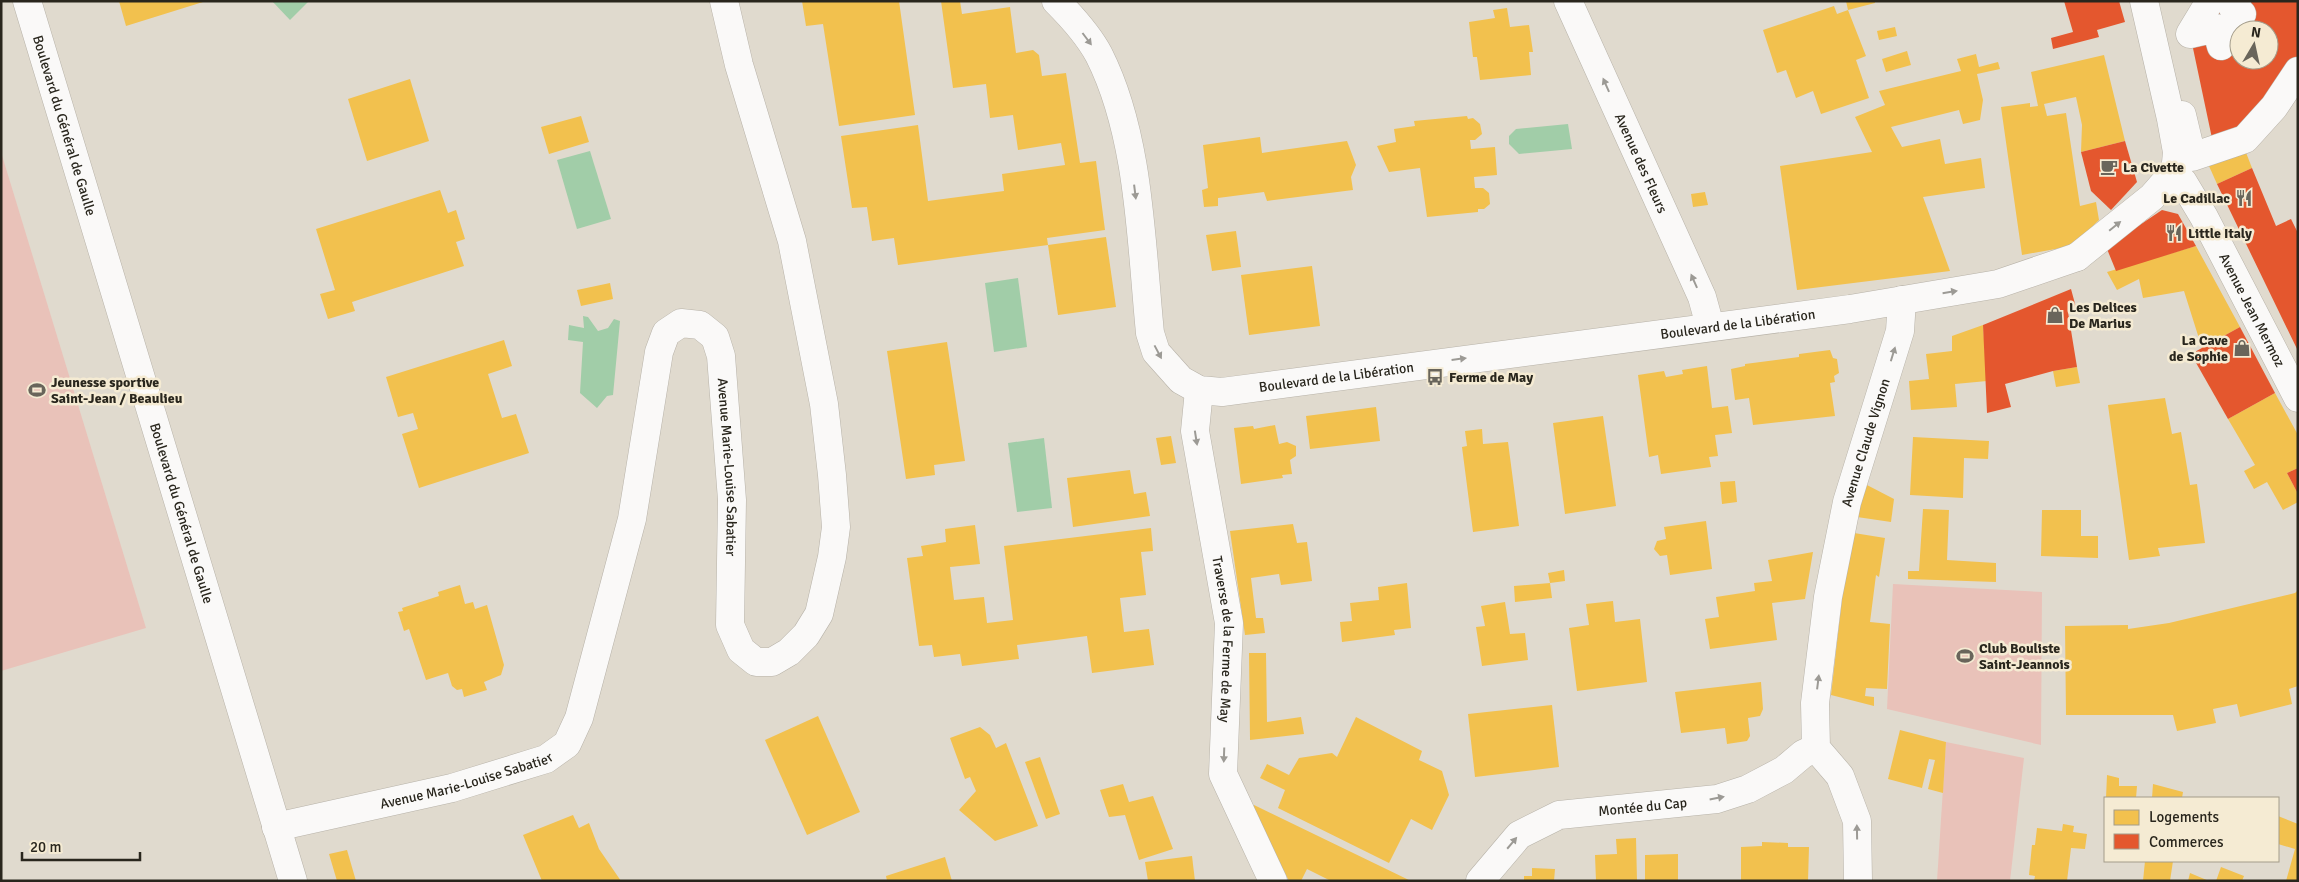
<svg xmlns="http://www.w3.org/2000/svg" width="2299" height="882" font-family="Signika,sans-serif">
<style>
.green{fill:#e9c2b9}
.water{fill:#a1cda8}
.homes{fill:#f2c14e}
.shops{fill:#e4572e;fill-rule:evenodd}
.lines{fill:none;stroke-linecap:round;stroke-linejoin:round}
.pedestrian-casing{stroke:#b7b2a8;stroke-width:29}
.minor-casing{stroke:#b7b2a8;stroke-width:29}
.tertiary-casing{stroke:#b7b2a8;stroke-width:29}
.secondary-casing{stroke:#b7b2a8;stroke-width:29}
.pedestrian{stroke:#faf9f8;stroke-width:28}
.minor{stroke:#faf9f8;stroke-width:28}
.tertiary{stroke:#faf9f8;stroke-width:28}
.secondary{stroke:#faf9f8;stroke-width:28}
.oneway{fill:#9c9a95}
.labels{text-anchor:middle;stroke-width:5;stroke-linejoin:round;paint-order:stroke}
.street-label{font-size:14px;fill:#29261d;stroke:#f5ebd3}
.poi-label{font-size:14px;font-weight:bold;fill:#29261d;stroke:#f5ebd3;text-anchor:start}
</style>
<rect width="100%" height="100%" fill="#e0dace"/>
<g class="green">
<polygon points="1,152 146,628 1,671"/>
<polygon points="1893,584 2042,592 2041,745 1887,709"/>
<polygon points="1946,742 2024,758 2010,881 1937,881"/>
</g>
<g class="water">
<polygon points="272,1 309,1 290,20"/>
<polygon points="1568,124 1572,149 1519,154 1509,144 1509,136 1516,129"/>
<polygon points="590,151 611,219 577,229 557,160"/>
<polygon points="1018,278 1027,347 994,352 985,283"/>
<polygon points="583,316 588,317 598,331 608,328 614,319 620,321 613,395 607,396 597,408 580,393 583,342 568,340 569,325 584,328"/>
<polygon points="1044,438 1052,508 1017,512 1008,443"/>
</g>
<g class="homes">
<polygon points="119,1 203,1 203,2 126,26"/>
<polygon points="802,1 899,1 915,115 839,126 823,24 806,26"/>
<polygon points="941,1 960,1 962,14 1010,7 1016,53 1033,50 1039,55 1042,76 1066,73 1080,163 1096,161 1105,230 1047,238 1048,245 898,265 894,238 872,241 867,207 852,208 841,136 918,125 928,201 1004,191 1002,174 1065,165 1061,143 1018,150 1013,115 990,118 986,84 953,88"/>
<polygon points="1846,1 1875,1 1875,3 1848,10 1866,56 1856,60 1869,98 1821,114 1813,91 1796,98 1786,70 1777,73 1763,30 1834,6 1837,14 1848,10"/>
<polygon points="1507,8 1510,27 1529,25 1533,52 1529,52 1531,75 1480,80 1477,57 1473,57 1469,22 1495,18 1493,10"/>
<polygon points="1895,27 1897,36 1879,40 1877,31"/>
<polygon points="1907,51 1911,65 1886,72 1882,59"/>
<polygon points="1976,54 1979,67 1998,62 2000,69 1977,74 1983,100 1980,120 1963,124 1959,110 1891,127 1902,147 1940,139 1945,164 1981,158 1985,188 1923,197 1950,271 1797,290 1780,166 1872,152 1855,117 1885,105 1879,91 1961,71 1957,59"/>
<polygon points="2104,55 2125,141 2081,152 2082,125 2076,97 2044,104 2047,116 2066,113 2080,206 2096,202 2099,220 2072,246 2022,255 2001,107 2030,103 2030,107 2038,106 2031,72"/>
<polygon points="410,79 429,141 367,161 348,99"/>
<polygon points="581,116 589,142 549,154 541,127"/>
<polygon points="1467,116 1468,119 1473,118 1480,124 1482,134 1475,140 1470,140 1471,149 1495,147 1497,175 1474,177 1475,188 1483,188 1489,193 1490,204 1484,209 1478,209 1478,212 1427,217 1420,168 1389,172 1377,146 1396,142 1394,129 1415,126 1414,121"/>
<polygon points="1260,137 1262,153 1347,141 1356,165 1351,177 1353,190 1267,201 1264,192 1218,198 1218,206 1204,207 1202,190 1208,188 1203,145"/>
<polygon points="2245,150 2252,168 2217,184 2209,166"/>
<polygon points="440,190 448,213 456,210 465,239 456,242 464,266 352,302 355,311 328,319 320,294 335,290 316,229"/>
<polygon points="1705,192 1708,205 1693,207 1691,194"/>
<polygon points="1236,231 1241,267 1212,271 1206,235"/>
<polygon points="1106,237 1116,307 1058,315 1048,245"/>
<polygon points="2196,246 2240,327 2202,348 2184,291 2143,298 2139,279 2117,290 2107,272"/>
<polygon points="1312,266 1320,326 1249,335 1241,275"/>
<polygon points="610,283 613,299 581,306 577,290"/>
<polygon points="1983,325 1987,381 1955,384 1957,407 1911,410 1909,381 1929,379 1926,354 1952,351 1952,336"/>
<polygon points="504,340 512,366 488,374 502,418 516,414 529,453 419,488 402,434 418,429 413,413 398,417 386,377"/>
<polygon points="947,342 965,461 934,465 935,475 906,479 887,351"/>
<polygon points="1830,350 1833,358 1837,359 1839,373 1834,376 1835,382 1830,383 1835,416 1753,425 1749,398 1735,400 1731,369 1745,366 1745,364 1799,357 1799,354"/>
<polygon points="1707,366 1712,408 1728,406 1732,433 1715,435 1718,456 1709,457 1711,467 1661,474 1658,455 1649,457 1638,375 1664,371 1666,377 1683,374 1682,370"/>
<polygon points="2077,367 2080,383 2056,387 2053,371"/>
<polygon points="2275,393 2298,435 2298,468 2287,473 2298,494 2298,502 2283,510 2267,482 2254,489 2244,471 2255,465 2228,419"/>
<polygon points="2165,398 2172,434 2181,432 2190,485 2197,484 2205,543 2158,548 2160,556 2129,560 2108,405"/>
<polygon points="1376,407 1380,441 1310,449 1306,416"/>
<polygon points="1603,416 1616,506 1565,514 1553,423"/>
<polygon points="1275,425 1279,444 1287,442 1296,446 1296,456 1290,460 1292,474 1282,475 1283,478 1241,484 1234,428 1253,426 1254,429"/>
<polygon points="1482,429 1483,444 1508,442 1519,526 1473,532 1462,447 1467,446 1465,431"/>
<polygon points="1171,436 1176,463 1161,465 1156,438"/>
<polygon points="1913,437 1989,441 1988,459 1964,458 1963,498 1910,495"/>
<polygon points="1130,470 1134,494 1146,492 1150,516 1073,527 1067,478"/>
<polygon points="1735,481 1737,502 1722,504 1720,482"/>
<polygon points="1865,484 1894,499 1891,522 1857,517"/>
<polygon points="1923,509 1949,510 1947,560 1996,563 1996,582 1908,579 1908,571 1919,571"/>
<polygon points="2042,510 2081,510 2081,536 2098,536 2098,558 2041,556"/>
<polygon points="1706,521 1712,569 1670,575 1667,555 1660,556 1654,549 1657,541 1666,539 1664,527"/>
<polygon points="1293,524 1297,543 1307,542 1312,581 1281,585 1279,574 1251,578 1256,618 1263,618 1265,633 1245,635 1230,531"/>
<polygon points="975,525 980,564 950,567 954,600 984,597 987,623 1013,620 1004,546 1151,528 1153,551 1141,552 1146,595 1120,598 1124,632 1149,629 1154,665 1092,673 1087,636 1017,645 1019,659 962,666 960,654 934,657 932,645 919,646 907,558 923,556 921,546 946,542 945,529"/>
<polygon points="1854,533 1885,538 1879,577 1876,575 1870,622 1890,624 1887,689 1866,688 1865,696 1874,697 1874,706 1831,695 1844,581"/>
<polygon points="1813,552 1805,599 1772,603 1777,640 1710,649 1705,619 1719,617 1716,597 1755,591 1754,583 1772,581 1768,560"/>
<polygon points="1564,570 1565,581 1550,583 1552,598 1515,602 1514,586 1550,583 1548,573"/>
<polygon points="1407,583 1411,628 1394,630 1395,635 1342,642 1340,622 1352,621 1350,603 1379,600 1378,587"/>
<polygon points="460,585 465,604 473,602 475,609 487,605 504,665 501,675 484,682 487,690 464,697 462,689 457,690 452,686 448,673 426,680 409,629 404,631 398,612 403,611 402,608 439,596 438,592"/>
<polygon points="2298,590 2298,686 2289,689 2292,704 2240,717 2237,704 2213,709 2216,723 2177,731 2173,715 2066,715 2065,626 2128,625 2128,629 2169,623 2295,593"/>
<polygon points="1613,601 1615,622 1640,619 1647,682 1577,691 1569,628 1589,625 1586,604"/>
<polygon points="1505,602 1510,634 1525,633 1528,660 1482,666 1476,627 1485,626 1481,606"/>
<polygon points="1249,653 1266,653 1267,722 1301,717 1304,734 1250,740"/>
<polygon points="1761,682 1763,709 1760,716 1748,718 1750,736 1747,741 1727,744 1725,728 1681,733 1675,692"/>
<polygon points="1552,705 1559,767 1475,777 1468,714"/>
<polygon points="818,716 860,812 807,835 765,740"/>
<polygon points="1356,717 1422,751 1419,760 1442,771 1449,795 1432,830 1411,819 1389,863 1278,808 1285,790 1260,778 1267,764 1289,775 1299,758 1332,753 1337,757"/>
<polygon points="980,727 990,735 996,748 1006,743 1038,826 995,841 959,810 976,791 970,777 965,779 950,738"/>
<polygon points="1900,730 1946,742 1943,793 1928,789 1935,760 1929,759 1922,788 1888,779"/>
<polygon points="1040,757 1060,814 1046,819 1025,762"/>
<polygon points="2107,775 2119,778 2119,786 2137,786 2136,798 2106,798"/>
<polygon points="1123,784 1129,802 1153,796 1173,849 1139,860 1125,815 1109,817 1100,790"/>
<polygon points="2153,784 2183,792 2182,798 2152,798"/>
<polygon points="1254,805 1411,881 1331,881 1307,869 1301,881 1289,881 1253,811"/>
<polygon points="573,815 579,828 589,823 599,849 621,881 542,881 523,835"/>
<polygon points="2278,816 2298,824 2298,881 2286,881 2295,849 2278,844"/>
<polygon points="2063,824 2074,826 2073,832 2087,834 2085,849 2071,848 2067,881 2034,881 2035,876 2029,875 2032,845 2035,845 2037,828 2062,831"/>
<polygon points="1636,838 1637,881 1596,881 1595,855 1617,854 1616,839"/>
<polygon points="1762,842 1788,843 1788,847 1809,847 1808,881 1741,881 1741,847 1762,846"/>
<polygon points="347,850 356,881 337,881 329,854"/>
<polygon points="1678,854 1678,881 1645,881 1645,855"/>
<polygon points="1192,856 1195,881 1148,881 1145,862"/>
<polygon points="945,857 952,881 887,881 886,876"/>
<polygon points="2145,861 2173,861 2170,881 2143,881"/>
<polygon points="2221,867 2244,876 2242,881 2216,881"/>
<polygon points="1532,868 1555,869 1554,881 1524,881 1524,876 1532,876"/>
<polygon points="2190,873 2209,881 2188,881"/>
</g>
<g class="shops">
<polygon points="2064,1 2119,1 2125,22 2097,30 2099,37 2053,49 2051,38 2073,32"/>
<path d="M2203,1H2298V71L2217,162L2190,34ZM2239,30H2269V60H2239Z"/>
<polygon points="2125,141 2137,182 2111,210 2091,191 2081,152"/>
<polygon points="2252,168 2276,226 2291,219 2298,233 2298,351 2217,184"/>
<polygon points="2162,210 2178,214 2196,246 2116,271 2107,249 2110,245"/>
<polygon points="2071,289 2077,311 2068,312 2077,367 2053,371 2005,384 2011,407 1987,413 1983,325"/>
<polygon points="2240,327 2275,393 2228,419 2191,354"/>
<polygon points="2298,468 2298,494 2287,473"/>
</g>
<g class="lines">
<g class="pedestrian-casing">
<g id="pedestrian">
<polyline points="2210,1 2190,34 2216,28 2221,46 2242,14 2233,8 2237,1"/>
<polyline points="2182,115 2192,157 2245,139 2274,107 2298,71"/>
</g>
</g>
<g class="minor-casing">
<g id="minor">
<path id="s1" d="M1568,1L1702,297L1710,326"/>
<path id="s2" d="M2173,173L2183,182L2204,217L2298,398"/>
<polyline points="2077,257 2152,197 2173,173 2176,163 2177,152 2171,119 2144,1"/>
<path id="s3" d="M1199,390L1195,431L1229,623L1223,774L1273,881"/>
<path id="s4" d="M276,827L452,788L546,759L567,744L579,718L632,519L659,352L666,333L681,323L700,325L715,337L721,356L732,500L730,625L741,650L756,662H772L789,652L806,635L819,614L832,557L836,527L832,475L824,404L792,241L739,65L724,1"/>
<path id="s5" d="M1480,881L1519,835L1559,815L1717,799L1748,789L1784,770L1803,754L1816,748"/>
<path id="s6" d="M1858,881L1857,821L1840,776L1816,748L1815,703L1828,597L1847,502L1900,331L1902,300"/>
</g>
</g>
<g class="tertiary-casing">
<g id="tertiary">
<path id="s7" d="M27,1L293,881"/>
</g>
</g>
<g class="secondary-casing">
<g id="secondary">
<path id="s8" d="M1056,1C1071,16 1089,36 1099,55C1140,136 1141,243 1150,333L1156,352L1181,380L1199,390L1222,392L1850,309L1998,284L2077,257"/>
</g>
</g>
<use href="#pedestrian" class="pedestrian"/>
<use href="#minor" class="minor"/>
<use href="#tertiary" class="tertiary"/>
<use href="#secondary" class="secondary"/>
</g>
<defs><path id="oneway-solid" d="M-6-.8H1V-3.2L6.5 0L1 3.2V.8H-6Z" transform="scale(1.25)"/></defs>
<g class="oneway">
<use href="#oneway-solid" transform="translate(1087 39) rotate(53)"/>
<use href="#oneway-solid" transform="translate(1606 85) rotate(-114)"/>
<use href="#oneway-solid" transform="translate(1135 192) rotate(83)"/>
<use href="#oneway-solid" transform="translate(2115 226) rotate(-39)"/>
<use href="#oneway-solid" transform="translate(1694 281) rotate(-114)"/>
<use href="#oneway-solid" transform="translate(1950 292) rotate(-9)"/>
<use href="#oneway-solid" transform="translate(1158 352) rotate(62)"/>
<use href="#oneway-solid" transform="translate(1893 354) rotate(-73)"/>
<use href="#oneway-solid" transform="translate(1459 359) rotate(-7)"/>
<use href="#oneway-solid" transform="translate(1196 438) rotate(81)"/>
<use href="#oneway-solid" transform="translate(1818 682) rotate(-83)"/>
<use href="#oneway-solid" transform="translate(1224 755) rotate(92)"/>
<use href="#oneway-solid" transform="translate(1717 798) rotate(-11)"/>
<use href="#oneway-solid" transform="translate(1857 832) rotate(-91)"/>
<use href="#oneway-solid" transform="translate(1512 843) rotate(-50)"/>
</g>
<defs>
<g id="cafe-bare" transform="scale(1.35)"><path d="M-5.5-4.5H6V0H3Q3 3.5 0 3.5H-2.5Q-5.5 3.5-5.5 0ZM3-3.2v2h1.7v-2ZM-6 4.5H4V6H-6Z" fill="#69655b" stroke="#f5ebd3" stroke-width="2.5" paint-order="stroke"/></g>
<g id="restaurant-bare" transform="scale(1.35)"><path d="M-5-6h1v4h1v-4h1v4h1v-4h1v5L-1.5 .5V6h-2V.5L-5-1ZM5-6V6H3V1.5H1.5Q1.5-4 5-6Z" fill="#69655b" stroke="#f5ebd3" stroke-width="2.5" paint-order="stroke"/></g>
<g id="shop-bare" transform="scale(1.35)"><path d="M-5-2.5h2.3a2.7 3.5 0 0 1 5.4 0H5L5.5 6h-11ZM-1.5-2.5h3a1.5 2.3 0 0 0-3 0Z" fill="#69655b" stroke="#f5ebd3" stroke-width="2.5" paint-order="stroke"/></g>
<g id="bus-bare" transform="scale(1.35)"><path d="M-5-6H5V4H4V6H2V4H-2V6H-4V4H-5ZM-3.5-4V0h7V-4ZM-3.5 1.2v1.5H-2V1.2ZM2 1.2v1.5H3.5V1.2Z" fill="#69655b" stroke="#f5ebd3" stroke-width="2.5" paint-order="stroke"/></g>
<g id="stadium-bare" transform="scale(1.35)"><path d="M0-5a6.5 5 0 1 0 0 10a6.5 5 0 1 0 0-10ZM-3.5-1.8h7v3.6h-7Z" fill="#69655b" stroke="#f5ebd3" stroke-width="2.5" paint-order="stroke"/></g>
</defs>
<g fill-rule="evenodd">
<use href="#cafe-bare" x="2109" y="167"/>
<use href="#restaurant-bare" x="2244" y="198"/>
<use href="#restaurant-bare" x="2174" y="233"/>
<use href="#shop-bare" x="2055" y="315"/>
<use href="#shop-bare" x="2242" y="348"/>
<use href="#bus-bare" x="1435" y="377"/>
<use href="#stadium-bare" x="37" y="390"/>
<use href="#stadium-bare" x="1965" y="656"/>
</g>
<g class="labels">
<g class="street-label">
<text dy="5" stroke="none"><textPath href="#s7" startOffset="130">Boulevard du Général de Gaulle</textPath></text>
<text dy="5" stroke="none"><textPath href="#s1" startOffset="178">Avenue des Fleurs</textPath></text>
<text dy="5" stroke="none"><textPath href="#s2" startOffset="159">Avenue Jean Mermoz</textPath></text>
<text dy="5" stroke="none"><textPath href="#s8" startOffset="975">Boulevard de la Libération</textPath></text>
<text dy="5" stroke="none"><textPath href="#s8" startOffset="570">Boulevard de la Libération</textPath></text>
<text dy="5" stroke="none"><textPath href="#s6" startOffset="456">Avenue Claude Vignon</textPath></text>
<text dy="5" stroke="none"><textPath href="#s4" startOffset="916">Avenue Marie-Louise Sabatier</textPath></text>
<text dy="5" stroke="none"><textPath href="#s7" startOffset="535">Boulevard du Général de Gaulle</textPath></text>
<text dy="5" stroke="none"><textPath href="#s3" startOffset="252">Traverse de la Ferme de May</textPath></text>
<text dy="5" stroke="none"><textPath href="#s4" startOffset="196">Avenue Marie-Louise Sabatier</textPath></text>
<text dy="5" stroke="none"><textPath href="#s5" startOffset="189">Montée du Cap</textPath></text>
</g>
<g class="poi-label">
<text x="2123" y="172">La Civette</text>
<text x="2230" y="203" text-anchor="end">Le Cadillac</text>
<text x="2188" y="238">Little Italy</text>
<text x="2069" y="312">Les Delices<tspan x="2069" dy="16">De Marius</tspan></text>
<text x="2228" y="345" text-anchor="end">La Cave<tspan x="2228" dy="16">de Sophie</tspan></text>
<text x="1449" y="382">Ferme de May</text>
<text x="51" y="387">Jeunesse sportive<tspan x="51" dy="16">Saint-Jean / Beaulieu</tspan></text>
<text x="1979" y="653">Club Bouliste<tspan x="1979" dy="16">Saint-Jeannois</tspan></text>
</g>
</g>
<rect width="2299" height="882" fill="none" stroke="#29261d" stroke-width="5"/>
<rect x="2104" y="797" width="175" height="65" fill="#f5ebd3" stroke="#a39c8a"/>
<rect x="2114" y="810" width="25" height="15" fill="#f2c14e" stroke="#a39c8a"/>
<text x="2149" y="822" font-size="15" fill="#29261d">Logements</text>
<rect x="2114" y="834" width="25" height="15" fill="#e4572e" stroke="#a39c8a"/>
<text x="2149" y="847" font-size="15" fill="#29261d">Commerces</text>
<g transform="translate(2254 45) rotate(9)"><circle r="24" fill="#f5ebd3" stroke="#a39c8a"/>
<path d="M0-4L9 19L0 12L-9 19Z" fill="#69655b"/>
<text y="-8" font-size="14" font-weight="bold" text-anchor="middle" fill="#29261d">N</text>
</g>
<path d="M22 852v8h118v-8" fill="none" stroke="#29261d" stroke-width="2.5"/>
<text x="30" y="852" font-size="15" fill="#29261d" stroke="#f5ebd3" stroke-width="4" paint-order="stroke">20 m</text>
</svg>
